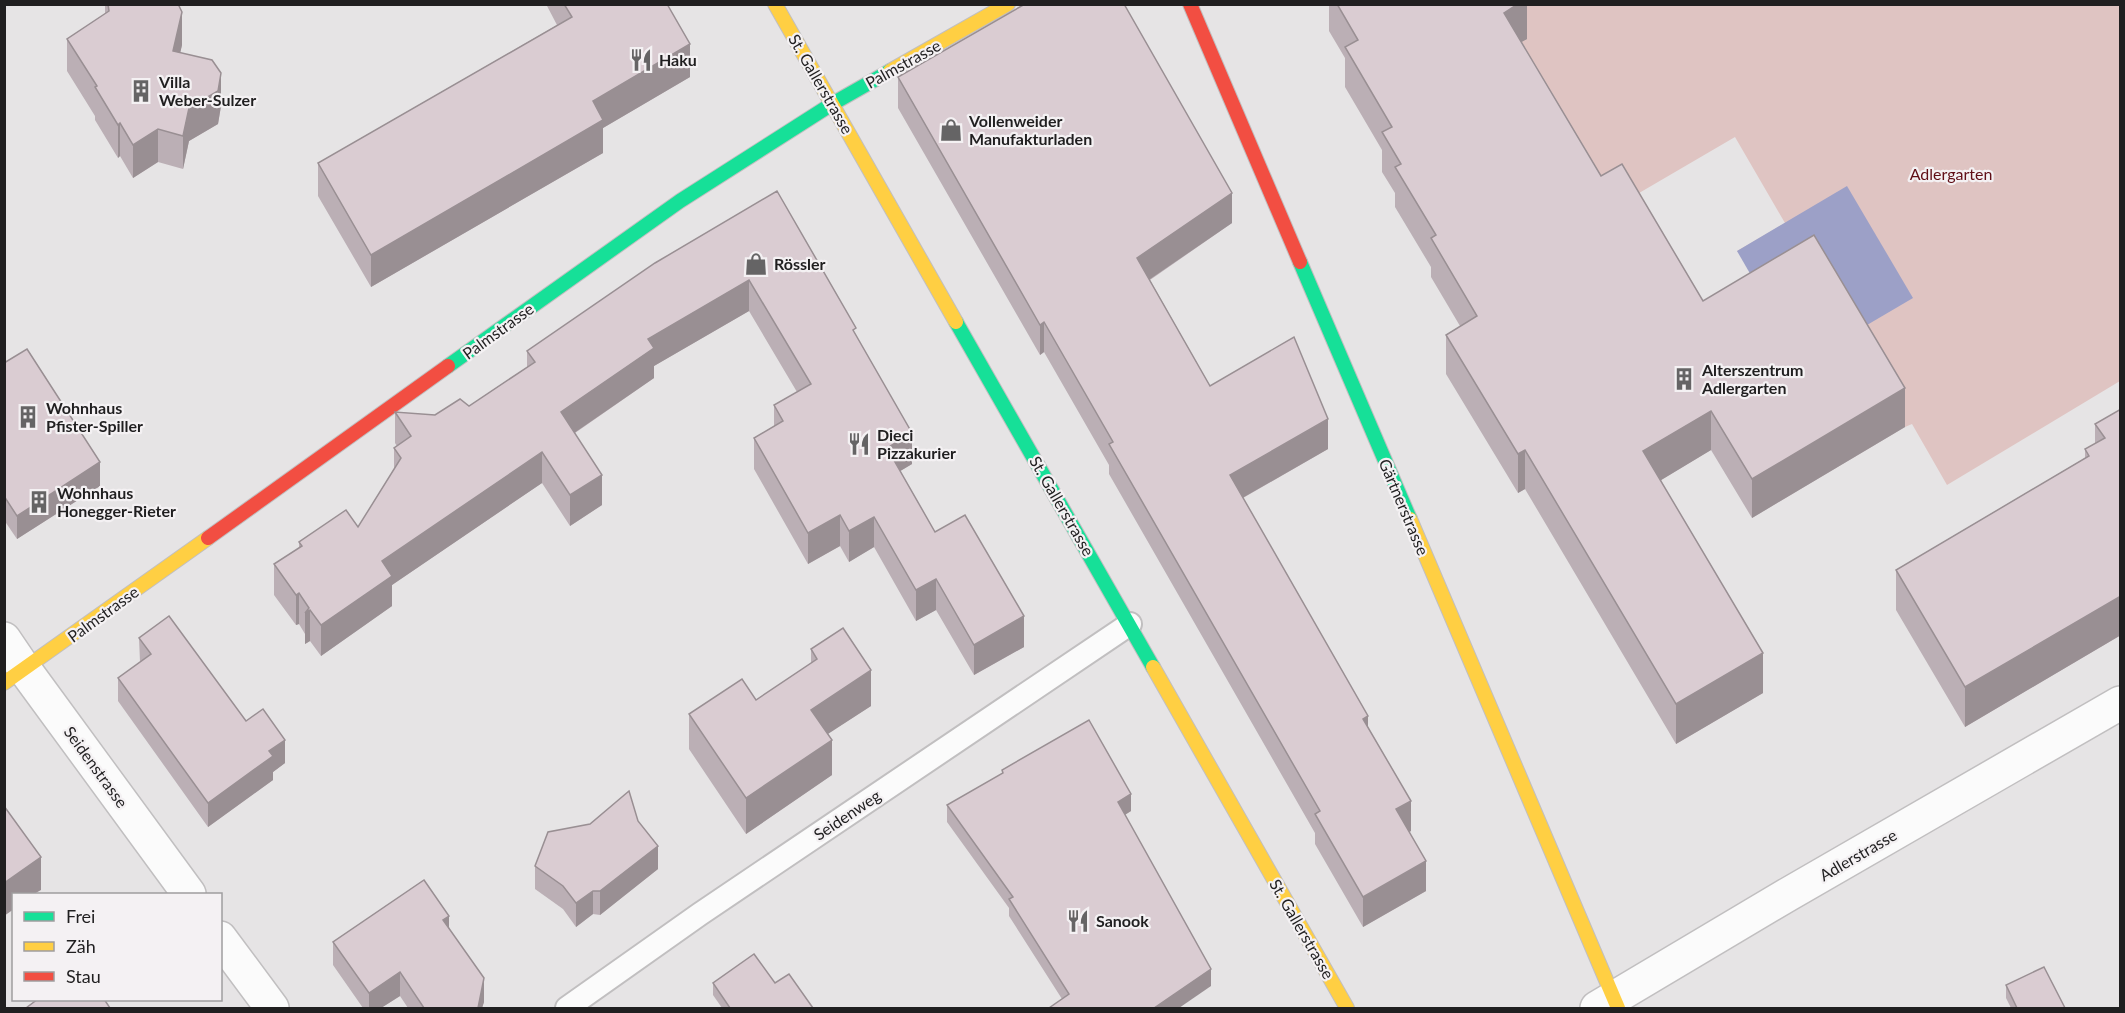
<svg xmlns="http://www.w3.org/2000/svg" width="2125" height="1013" font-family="Lato,sans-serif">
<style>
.green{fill:#dfc4c2}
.water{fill:#9ca0c7}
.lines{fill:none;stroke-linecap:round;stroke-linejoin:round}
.lane-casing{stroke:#c1bfc0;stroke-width:26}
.street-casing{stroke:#c1bfc0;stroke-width:36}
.fast-casing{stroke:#c1bfc0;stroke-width:16}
.slow-casing{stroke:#c1bfc0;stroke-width:16}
.jam-casing{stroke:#c1bfc0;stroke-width:16}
.lane{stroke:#fbfbfb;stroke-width:22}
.street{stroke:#fbfbfb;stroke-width:33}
.fast{stroke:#16e098;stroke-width:14}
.slow{stroke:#ffcf43;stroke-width:14}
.jam{stroke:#f24e42;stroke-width:14}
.wall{fill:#bbafb5}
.shaded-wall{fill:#998f93}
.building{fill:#daccd2;stroke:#998f93;stroke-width:1.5}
.labels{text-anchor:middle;stroke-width:4.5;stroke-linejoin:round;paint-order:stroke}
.poi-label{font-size:16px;font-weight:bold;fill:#201f20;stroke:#f4f1f3;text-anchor:start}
.street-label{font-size:16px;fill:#201f20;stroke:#f4f1f3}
.park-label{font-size:16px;fill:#600e16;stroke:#f4f1f3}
</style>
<rect width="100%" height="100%" fill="#e6e4e5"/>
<polygon class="green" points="1507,5 2120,5 2120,381 1947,485 1912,424 1905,427 1737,251 1785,223 1735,137 1622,203 1504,52"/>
<polygon class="water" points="1847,186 1913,298 1850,335 1767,303 1737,251"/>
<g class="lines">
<g class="lane-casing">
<polyline id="lane" points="567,1008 700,914 1130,624"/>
</g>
<g class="street-casing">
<g id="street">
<polyline points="4,639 25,670 189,894"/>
<polyline points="220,938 272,1008"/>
<polyline points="1597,1008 1787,895 2120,703"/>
</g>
</g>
<g class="fast-casing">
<g id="fast">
<polyline points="1300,262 1410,519"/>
<polyline points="956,322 1153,667"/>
<polyline points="448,366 680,201 832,104 890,71"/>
</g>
</g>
<g class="slow-casing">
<g id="slow">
<polyline points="775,4 956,322"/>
<polyline points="890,71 1008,4"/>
<polyline points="1410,519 1618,1008"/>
<polyline points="1153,667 1347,1008"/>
<polyline points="4,683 208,538"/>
</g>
</g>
<g class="jam-casing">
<g id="jam">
<polyline points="1190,4 1300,262"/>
<polyline points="208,538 448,366"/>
</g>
</g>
<use href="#lane" class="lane"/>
<use href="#street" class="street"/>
<use href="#fast" class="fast"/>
<use href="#slow" class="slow"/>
<use href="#jam" class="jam"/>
</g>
<g class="wall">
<polygon points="105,4 178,4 182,45 180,53 221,106 218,124 189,141 183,169 158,162 133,178 120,156 118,158 95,120 95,116 67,71 67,39 105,14"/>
<polygon points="546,4 667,4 690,77 603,128 603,153 371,287 318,196 318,163 557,25"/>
<polygon points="1329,4 1527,4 1527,39 1521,42 1601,176 1703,301 1905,427 1752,518 1711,450 1661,480 1763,693 1676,744 1525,489 1518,493 1446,374 1446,335 1460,326 1431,277 1431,267 1395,207 1395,193 1382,172 1382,150 1345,87 1345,58 1329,31"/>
<polygon points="898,77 1232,223 1150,280 1210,386 1328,449 1243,498 1368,727 1411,831 1409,832 1426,891 1363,927 1315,844 1315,833 1109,474 1109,465 1044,352 1040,355 898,108"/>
<polygon points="777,191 856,336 912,464 900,471 935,532 1024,647 974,675 936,610 916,621 874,547 849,562 840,546 808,564 754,469 754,438 774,426 774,405 797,392 749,311 654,366 654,378 575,433 602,505 570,526 542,483 392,585 392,606 321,656 310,641 305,644 305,634 299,624 296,625 274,595 274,564 299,548 299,542 358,527 394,469 394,448 397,446 395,443 395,412 435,415 469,406 527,367 527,351"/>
<polygon points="4,363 100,486 17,539 4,520"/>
<polygon points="2121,409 2121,635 1965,727 1896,610 1896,570 2085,458 2085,449 2095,444 2095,424"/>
<polygon points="139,638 246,721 285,763 273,772 273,780 208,827 118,701 118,678 140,662"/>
<polygon points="811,649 871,706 827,734 832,775 746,834 689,749 689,714 756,700 811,663"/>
<polygon points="1002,770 1131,811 1125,815 1211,986 1062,999 1009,916 1009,908 947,822 947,805 1002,774"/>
<polygon points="638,821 658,869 600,915 593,914 576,927 563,909 535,889 535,866"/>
<polygon points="449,927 484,1002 482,1008 408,1008 400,996 381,1008 363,1008 333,965 333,942"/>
<polygon points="713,983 775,983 813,1008 722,1008 713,995"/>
<polygon points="2006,985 2065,1008 2011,1008 2006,998"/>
</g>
<g class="shaded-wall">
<polygon points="1518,4 1527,4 1527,39 1504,52 1504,13"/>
<polygon points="182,12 182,45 173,84 173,51"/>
<polygon points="690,44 690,77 603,128 603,153 371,287 371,255 593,101"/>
<polygon points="221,73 221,106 218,124 189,141 183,169 183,136 189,108"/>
<polygon points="120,123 120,156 118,158 118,125"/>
<polygon points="158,129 158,162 133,178 133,145"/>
<polygon points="1232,193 1232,223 1137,288 1137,258"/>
<polygon points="749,280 749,311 654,366 654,378 561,442 561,412 648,339"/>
<polygon points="1044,322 1044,352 1040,355 1040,325"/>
<polygon points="1905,388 1905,427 1752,518 1752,479"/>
<polygon points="1711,411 1711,450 1643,491 1643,451"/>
<polygon points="1328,419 1328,449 1230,505 1230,475"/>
<polygon points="912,433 912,464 887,479 887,448"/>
<polygon points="1525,450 1525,489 1518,493 1518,454"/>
<polygon points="542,452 542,483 392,585 392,606 321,656 321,625 382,561"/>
<polygon points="100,462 100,486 17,539 17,516"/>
<polygon points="602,475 602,505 570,526 570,495"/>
<polygon points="840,515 840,546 808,564 808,533"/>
<polygon points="874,517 874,547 849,562 849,531"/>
<polygon points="936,579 936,610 916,621 916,590"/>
<polygon points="299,593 299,624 296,625 296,595"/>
<polygon points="2121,596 2121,635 1965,727 1965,687"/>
<polygon points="310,610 310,641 305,644 305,613"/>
<polygon points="1024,616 1024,647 974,675 974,645"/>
<polygon points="1763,653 1763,693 1676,744 1676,704"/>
<polygon points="871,670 871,706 811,745 811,710"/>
<polygon points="1368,716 1368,746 1363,719"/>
<polygon points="285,740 285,763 273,772 273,780 208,827 208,803 269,751"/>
<polygon points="832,740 832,775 746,834 746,798"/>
<polygon points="1131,794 1131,811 1118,819 1118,802"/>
<polygon points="1411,801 1411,831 1396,839 1396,809"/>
<polygon points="658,846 658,869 600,915 600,891"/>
<polygon points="41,857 41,890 34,894 14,894 14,909 4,916 4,883"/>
<polygon points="1426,861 1426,891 1363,927 1363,897"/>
<polygon points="593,891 593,914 576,927 576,903"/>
<polygon points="449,916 449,939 443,920"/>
<polygon points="1211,969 1211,986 1179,1008 1154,1008"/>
<polygon points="400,972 400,996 381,1008 369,1008 369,993"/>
<polygon points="484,978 484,1002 482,1008 478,1008"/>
</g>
<g class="building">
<polygon points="108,4 178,4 182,12 173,51 212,60 221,73 218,91 189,108 183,136 158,129 133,145 120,123 118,125 95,87 97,86 67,39 109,11"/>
<polygon points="564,4 667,4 690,44 593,101 603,120 371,255 318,163 572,17"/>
<polygon points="1025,4 1124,4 1232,193 1137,258 1210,386 1294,337 1328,419 1230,475 1368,716 1363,719 1411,801 1396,809 1426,861 1363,897 1315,814 1320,811 1109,444 1113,442 1044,322 1040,325 898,77"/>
<polygon points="1337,4 1518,4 1504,13 1601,176 1622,164 1703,301 1814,235 1905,388 1752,479 1711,411 1643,451 1763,653 1676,704 1525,450 1518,454 1446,335 1477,316 1431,238 1436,235 1395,167 1401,164 1382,132 1392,127 1345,47 1358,40"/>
<polygon points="777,191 856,328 853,330 912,433 887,448 935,532 965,515 1024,616 974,645 936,579 916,590 874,517 849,531 840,515 808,533 754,438 783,421 774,405 811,384 749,280 648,339 654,348 561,412 602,475 570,495 542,452 382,561 392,576 321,625 310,610 305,613 309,608 299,593 296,595 274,564 302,546 299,542 346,510 358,527 401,458 394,448 411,436 395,412 435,415 460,399 469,406 535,362 527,351 655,263"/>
<polygon points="27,349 100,462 17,516 4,496 4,363"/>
<polygon points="2121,409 2121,596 1965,687 1896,570 2089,456 2085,449 2105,438 2095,424"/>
<polygon points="169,616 246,721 263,709 285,740 269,751 273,756 208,803 118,678 151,654 139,638"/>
<polygon points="843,628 871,670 811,710 832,740 746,798 689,714 742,679 756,700 817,659 811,649"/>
<polygon points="1089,720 1131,794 1118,802 1211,969 1154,1008 1049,1008 1069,994 1009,899 1013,897 947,805 1003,773 1002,770"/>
<polygon points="629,791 638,821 658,846 600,891 593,891 576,903 563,886 535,866 548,832 590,824"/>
<polygon points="4,806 41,857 4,883"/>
<polygon points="424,880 449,916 443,920 484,978 478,1008 424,1008 400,972 369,993 333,942"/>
<polygon points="754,954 775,983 789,974 813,1008 730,1008 713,983"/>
<polygon points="2044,967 2065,1008 2017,1008 2006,985"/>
<polygon points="38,999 104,999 110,1008 26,1008"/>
</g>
<defs>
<g id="restaurant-bare" transform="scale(1.8)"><path d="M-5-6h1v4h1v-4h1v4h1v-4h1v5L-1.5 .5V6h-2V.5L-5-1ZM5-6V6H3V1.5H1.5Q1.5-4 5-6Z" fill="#656465" stroke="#f4f1f3" stroke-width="2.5" paint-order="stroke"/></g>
<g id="building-bare" transform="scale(1.8)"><path d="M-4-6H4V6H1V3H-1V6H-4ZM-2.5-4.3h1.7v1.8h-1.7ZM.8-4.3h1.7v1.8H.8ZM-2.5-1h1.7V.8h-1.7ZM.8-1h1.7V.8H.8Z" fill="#656465" stroke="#f4f1f3" stroke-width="2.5" paint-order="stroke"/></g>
<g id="shop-bare" transform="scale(1.8)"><path d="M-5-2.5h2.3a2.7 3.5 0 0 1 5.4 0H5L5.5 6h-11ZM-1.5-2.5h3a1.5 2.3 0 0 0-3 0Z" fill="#656465" stroke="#f4f1f3" stroke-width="2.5" paint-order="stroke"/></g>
</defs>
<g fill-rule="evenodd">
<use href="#restaurant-bare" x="641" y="60"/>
<use href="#building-bare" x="141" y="91"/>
<use href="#shop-bare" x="951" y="130"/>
<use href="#shop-bare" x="756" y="264"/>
<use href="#building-bare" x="1684" y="379"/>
<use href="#building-bare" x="28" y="417"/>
<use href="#restaurant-bare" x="859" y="444"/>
<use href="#building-bare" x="39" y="502"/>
<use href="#restaurant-bare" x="1078" y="921"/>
</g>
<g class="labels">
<g class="poi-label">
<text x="659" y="66">Haku</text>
<text x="159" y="88">Villa<tspan x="159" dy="18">Weber-Sulzer</tspan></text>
<text x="969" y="127">Vollenweider<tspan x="969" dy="18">Manufakturladen</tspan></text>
<text x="774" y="270">Rössler</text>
<text x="1702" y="376">Alterszentrum<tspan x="1702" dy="18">Adlergarten</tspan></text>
<text x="46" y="414">Wohnhaus<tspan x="46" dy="18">Pfister-Spiller</tspan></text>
<text x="877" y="441">Dieci<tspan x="877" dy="18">Pizzakurier</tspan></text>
<text x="57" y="499">Wohnhaus<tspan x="57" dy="18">Honegger-Rieter</tspan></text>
<text x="1096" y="927">Sanook</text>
</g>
<g class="street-label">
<text transform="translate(903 64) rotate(-29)" y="6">Palmstrasse</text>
<text transform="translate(821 84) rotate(60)" y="6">St. Gallerstrasse</text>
<text transform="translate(498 331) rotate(-36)" y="6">Palmstrasse</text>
<text transform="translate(1062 506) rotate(60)" y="6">St. Gallerstrasse</text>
<text transform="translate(1404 507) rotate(67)" y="6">Gärtnerstrasse</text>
<text transform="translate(103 614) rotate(-36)" y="6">Palmstrasse</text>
<text transform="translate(96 767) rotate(54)" y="6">Seidenstrasse</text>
<text transform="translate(847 815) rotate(-34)" y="6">Seidenweg</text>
<text transform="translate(1858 855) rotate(-30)" y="6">Adlerstrasse</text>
<text transform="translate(1302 929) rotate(60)" y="6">St. Gallerstrasse</text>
</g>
<g class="park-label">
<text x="1951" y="180">Adlergarten</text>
</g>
</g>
<rect width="2125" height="1013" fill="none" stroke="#201f20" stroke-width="12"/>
<rect x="12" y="893" width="210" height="108" fill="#f4f1f3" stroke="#9f9d9f" stroke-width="1.5"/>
<rect x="24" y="912" width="30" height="9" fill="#16e098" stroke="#9f9d9f" stroke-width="1.5"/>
<text x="66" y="923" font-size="18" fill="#201f20">Frei</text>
<rect x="24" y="942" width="30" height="9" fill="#ffcf43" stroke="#9f9d9f" stroke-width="1.5"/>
<text x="66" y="953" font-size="18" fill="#201f20">Zäh</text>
<rect x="24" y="972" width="30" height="9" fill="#f24e42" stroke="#9f9d9f" stroke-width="1.5"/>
<text x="66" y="983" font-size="18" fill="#201f20">Stau</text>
</svg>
